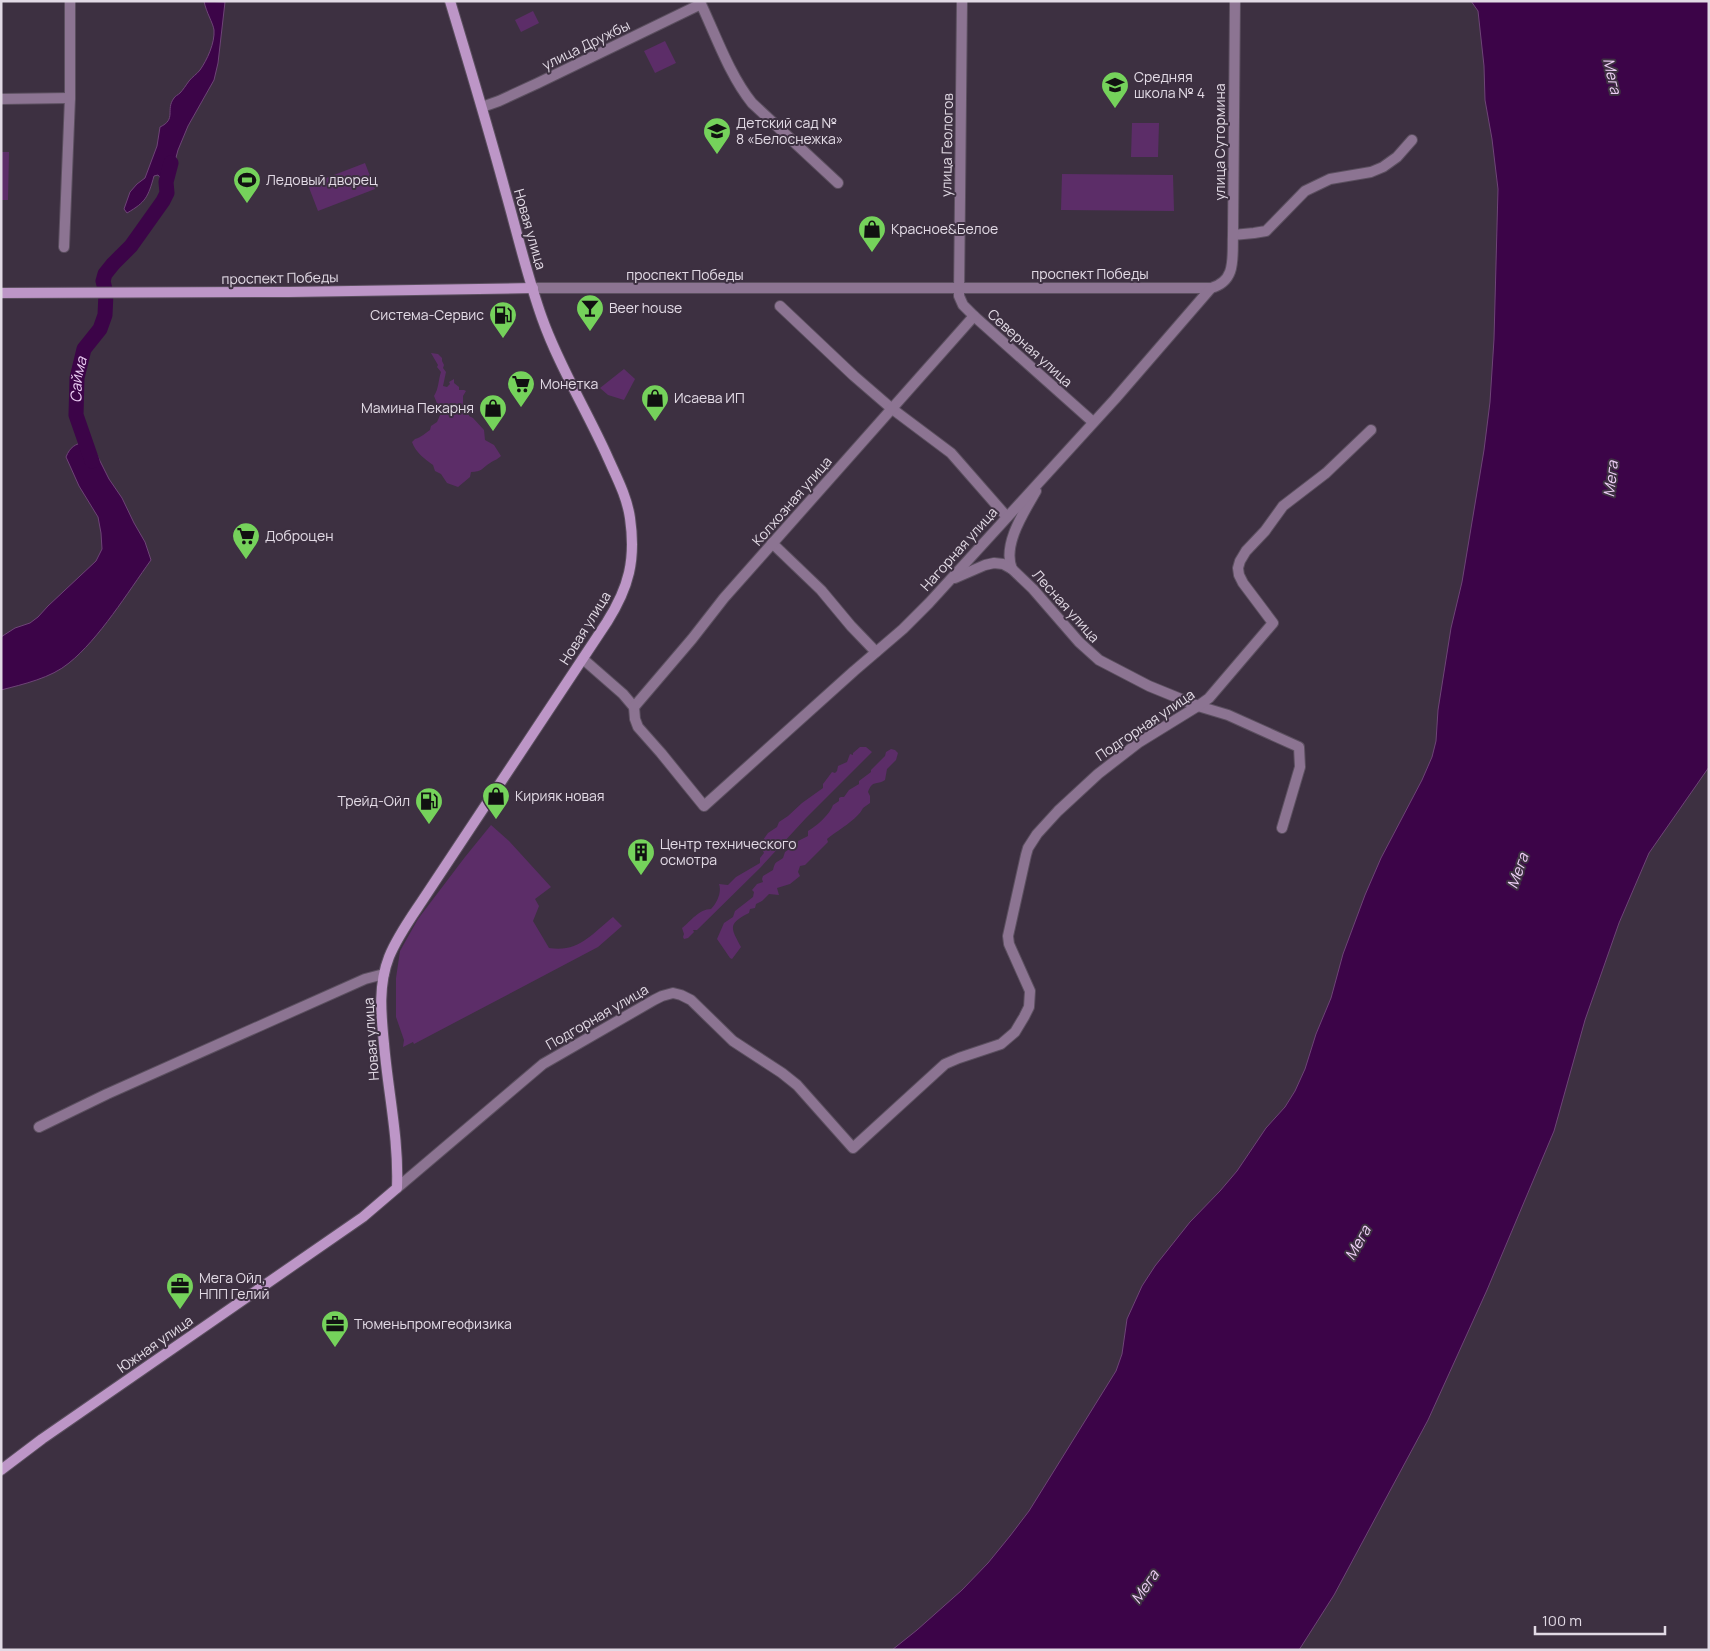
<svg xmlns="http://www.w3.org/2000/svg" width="1710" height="1651" font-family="Manrope,sans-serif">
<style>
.green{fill:#5c2d68}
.water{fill:#3c0448;stroke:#6e4477}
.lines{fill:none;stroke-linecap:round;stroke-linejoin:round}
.river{stroke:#3c0448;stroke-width:15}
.street-casing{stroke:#5b4f5f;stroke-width:12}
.secondary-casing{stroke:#5b4f5f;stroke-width:12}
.street{stroke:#8c7492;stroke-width:10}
.secondary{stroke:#bd96c7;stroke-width:10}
.labels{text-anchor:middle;stroke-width:4;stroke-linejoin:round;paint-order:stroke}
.street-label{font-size:14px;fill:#e2dae5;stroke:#3d3041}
.poi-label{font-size:14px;fill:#e2dae5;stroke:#3d3041;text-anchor:start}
.water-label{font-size:15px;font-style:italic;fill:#edcff5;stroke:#3d3041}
</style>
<rect width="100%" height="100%" fill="#3d3041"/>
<g class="green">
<polygon points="533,11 539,23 521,32 515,20"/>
<polygon points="665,41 676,63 655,73 644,51"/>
<polygon points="1132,123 1159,123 1158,157 1131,157"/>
<polygon points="1,152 9,152 8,200 1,200"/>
<polygon points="365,163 375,189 318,211 308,185"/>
<polygon points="1062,174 1173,175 1174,211 1061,210"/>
<path d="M431,353L438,354L442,358V361L444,365L443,368L446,372L443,386L447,387L450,384L449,382L454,379V383L459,387V390H464L466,391L463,396V409H466L469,413V416L473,418L484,430L485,440L494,445L501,456C497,460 494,460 490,463C482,468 482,472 471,472L470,477L458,487L447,483L441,474L435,471L433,465C425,459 416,453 412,442L415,439C422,437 425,433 430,430L431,426L437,422L441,413L434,396C439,388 438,381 441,372L437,367L438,365Z"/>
<polygon points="624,369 635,379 624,400 608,395 600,388"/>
<path d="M860,747H866L872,752L806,818L760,868L697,930H693L694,932L688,938L684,939L683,937L684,934L682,928C691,921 699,909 711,909C717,903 722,892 719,884L728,885L736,877L760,863V858L764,853L763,851L767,847L763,840L768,833L777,827L779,822L788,816L802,803L823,788V784L832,772L835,773L837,771L838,766L847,762L850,754L853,755V753Z"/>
<path d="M891,749L895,750L898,753L896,760L887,769L885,780C876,786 873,779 868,792L870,796V803L863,808C858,819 837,831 827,839L828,842L805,865L800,866L798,872L800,876L790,884L777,888L779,895L769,894L762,901L756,904L755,908L750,909L749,913C727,924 731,928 741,947L732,959L730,958L717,939L724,923L733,917L735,911L753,897L754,892L752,890L757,884L763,882L762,879L763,876L773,870C776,860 775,864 783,858L785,852L798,843V841L808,836V831C817,826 830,814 833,805L839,801V798L841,797H844L849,790L859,784V781L871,772V770L885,756L886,752Z"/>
<path d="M491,825L509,841L551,887L535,899L539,906L533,921L549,948C578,953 592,934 613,917L622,926L598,947L414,1044L413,1042L403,1047L404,1040L396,1017V978L400,951L418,919L465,857Z"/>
</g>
<g class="water">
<path d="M204,1L225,2L218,63L214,80L188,126L178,150L170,180L164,182L158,175L154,176C148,197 146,202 127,213L124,209L130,192L137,184L145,178L157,146L160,127C177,119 165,110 174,98C175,96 178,95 180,93C183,90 186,85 189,81C192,77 197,74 200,70C207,60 215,43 214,30C213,23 206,12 204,1Z"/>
<polygon points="1471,1 1709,1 1709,767 1649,853 1619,923 1585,1020 1554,1131 1487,1290 1428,1420 1334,1595 1299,1650 892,1650 917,1630 962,1590 988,1563 1010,1536 1029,1511 1116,1371 1122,1354 1127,1319 1142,1286 1155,1266 1190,1222 1220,1191 1237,1171 1266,1128 1285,1107 1295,1091 1305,1069 1316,1034 1331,998 1343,954 1365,895 1381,858 1422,780 1432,757 1436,741 1438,710 1451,628 1462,582 1484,450 1490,402 1494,339 1498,189 1492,139 1485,100 1484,66 1478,11"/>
<path d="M85,442L90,444L95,451L109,479L122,498L134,523L145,542L151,560C128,592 99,639 69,663C51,678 24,684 1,690V637L15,628L30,623L38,617L48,606L96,561L102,549L101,533L98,517L79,486L66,457C70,447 75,444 85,442Z"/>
</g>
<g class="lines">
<path class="river" id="s1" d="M92,461L76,415L77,378L84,349L100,329L105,315L106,293L103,281L105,274L113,264L131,246L163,201L167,193L166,182L171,163"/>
<g class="street-casing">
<g id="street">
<polyline points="962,1 959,296 963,305 974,316 1093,422"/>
<polyline points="1,99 70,98"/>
<path d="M482,107L499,101L538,83L701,4C716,36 730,76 752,103L838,183"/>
<polyline points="1233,235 1254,233 1266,231 1305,191 1330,179 1371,172 1383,167 1397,157 1412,140"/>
<polyline points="64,247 70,98 70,1"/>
<path d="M533,288H1211C1237,281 1232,257 1233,235L1235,1"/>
<polyline points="780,306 854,376 891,408 951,453 1007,517"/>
<polyline points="772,543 821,590 851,626 876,652"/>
<path d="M1012,569C1002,545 1024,512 1036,491"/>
<polyline points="955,578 985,565 994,563 1003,564 1012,569 1033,589 1079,642 1099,660 1149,686 1198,706 1228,715 1299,747 1300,767 1282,828"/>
<polyline points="583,659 623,694 634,707 635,719 638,727 661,753 704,806 854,671 903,629 929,603 1115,399 1211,288"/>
<polyline points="634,707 692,639 724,598 974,316"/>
<polyline points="39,1127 107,1094 365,979 384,974"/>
<polyline points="397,1188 543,1064 654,1000 662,996 673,993 681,995 691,1000 733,1041 782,1073 797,1085 853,1148 945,1064 959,1058 1001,1044 1015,1032 1024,1017 1029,1007 1030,991 1009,944 1008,936 1026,855 1028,848 1037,834 1058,811 1098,774 1138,743 1198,706 1209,698 1273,623 1243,583 1239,575 1238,568 1240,561 1246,551 1265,531 1283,506 1326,473 1371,430"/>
</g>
</g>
<g class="secondary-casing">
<g id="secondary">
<polyline points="1,293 289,292 533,288"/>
<path d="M1,1470L42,1439L363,1217L397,1188C399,1139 388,1092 384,1044C381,1014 378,985 389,957C397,937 410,919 422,901L607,622C629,587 636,560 630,518C627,497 617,478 608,458C587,411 559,366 542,318C527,276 517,232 505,190C488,127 469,64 450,1"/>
</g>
</g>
<use href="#street" class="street"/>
<use href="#secondary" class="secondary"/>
</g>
<defs>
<g id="school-pin" transform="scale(1.4375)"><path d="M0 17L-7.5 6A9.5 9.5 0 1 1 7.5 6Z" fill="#75d25b" stroke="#3d3041"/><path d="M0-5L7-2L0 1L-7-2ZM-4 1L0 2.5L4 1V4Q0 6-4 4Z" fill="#111"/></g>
<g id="stadium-pin" transform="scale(1.4375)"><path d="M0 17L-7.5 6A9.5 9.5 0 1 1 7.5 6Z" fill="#75d25b" stroke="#3d3041"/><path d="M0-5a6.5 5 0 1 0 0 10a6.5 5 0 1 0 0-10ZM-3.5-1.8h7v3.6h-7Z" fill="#111"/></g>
<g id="shop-pin" transform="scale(1.4375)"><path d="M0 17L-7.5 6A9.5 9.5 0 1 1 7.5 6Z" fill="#75d25b" stroke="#3d3041"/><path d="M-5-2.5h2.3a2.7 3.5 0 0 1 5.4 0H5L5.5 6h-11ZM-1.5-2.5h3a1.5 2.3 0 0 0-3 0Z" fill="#111"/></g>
<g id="bar-pin" transform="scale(1.4375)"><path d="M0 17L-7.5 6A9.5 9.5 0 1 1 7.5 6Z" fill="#75d25b" stroke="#3d3041"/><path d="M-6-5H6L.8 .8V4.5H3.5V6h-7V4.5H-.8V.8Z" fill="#111"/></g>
<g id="fuel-pin" transform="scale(1.4375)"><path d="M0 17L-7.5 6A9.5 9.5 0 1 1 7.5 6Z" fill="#75d25b" stroke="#3d3041"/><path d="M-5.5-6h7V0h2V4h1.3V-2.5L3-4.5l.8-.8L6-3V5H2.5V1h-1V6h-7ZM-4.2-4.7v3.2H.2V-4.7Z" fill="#111"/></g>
<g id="supermarket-pin" transform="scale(1.4375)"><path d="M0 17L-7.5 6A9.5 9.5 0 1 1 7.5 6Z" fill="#75d25b" stroke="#3d3041"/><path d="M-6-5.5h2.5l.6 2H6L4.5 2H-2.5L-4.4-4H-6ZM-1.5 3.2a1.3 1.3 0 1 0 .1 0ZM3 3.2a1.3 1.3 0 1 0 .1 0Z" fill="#111"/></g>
<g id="building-pin" transform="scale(1.4375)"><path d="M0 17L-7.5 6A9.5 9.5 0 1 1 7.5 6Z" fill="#75d25b" stroke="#3d3041"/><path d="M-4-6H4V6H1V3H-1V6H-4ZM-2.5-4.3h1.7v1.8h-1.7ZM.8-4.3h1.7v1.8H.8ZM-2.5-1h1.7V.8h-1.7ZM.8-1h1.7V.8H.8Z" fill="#111"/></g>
<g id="office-pin" transform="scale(1.4375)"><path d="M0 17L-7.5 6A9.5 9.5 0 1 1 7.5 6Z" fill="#75d25b" stroke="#3d3041"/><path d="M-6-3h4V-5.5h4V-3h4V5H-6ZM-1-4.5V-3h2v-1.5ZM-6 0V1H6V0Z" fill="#111"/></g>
</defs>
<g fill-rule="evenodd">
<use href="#school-pin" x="1115" y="85"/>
<use href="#school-pin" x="717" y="131"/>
<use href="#stadium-pin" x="247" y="180"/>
<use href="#shop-pin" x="872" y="229"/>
<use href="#bar-pin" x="590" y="308"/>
<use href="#fuel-pin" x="503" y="315"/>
<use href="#supermarket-pin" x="521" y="384"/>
<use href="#shop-pin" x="655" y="398"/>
<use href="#shop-pin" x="493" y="408"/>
<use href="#supermarket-pin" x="246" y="536"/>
<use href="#shop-pin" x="496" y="796"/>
<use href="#fuel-pin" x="429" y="801"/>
<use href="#building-pin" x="641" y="852"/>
<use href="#office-pin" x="180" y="1286"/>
<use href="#office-pin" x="335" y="1324"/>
</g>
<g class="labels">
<g class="street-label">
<text transform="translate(586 45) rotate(-26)" y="5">улица Дружбы</text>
<text transform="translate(1220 142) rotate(-90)" y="5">улица Сутормина</text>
<text transform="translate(947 145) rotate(-89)" y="5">улица Геологов</text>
<text transform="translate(530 229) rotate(74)" y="5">Новая улица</text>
<text x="1090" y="279">проспект Победы</text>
<text x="685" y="280">проспект Победы</text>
<text transform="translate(280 278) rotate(-1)" y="5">проспект Победы</text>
<text transform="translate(1030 348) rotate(42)" y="5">Северная улица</text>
<text transform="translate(792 501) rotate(-49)" y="5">Колхозная улица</text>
<text transform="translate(959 549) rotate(-48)" y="5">Нагорная улица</text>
<text transform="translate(1066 606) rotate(48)" y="5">Лесная улица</text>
<text transform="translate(585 628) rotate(-58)" y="5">Новая улица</text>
<text transform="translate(1145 725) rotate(-34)" y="5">Подгорная улица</text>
<text transform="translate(597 1017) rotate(-30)" y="5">Подгорная улица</text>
<text transform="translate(371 1039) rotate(-94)" y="5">Новая улица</text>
<text transform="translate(155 1344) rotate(-35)" y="5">Южная улица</text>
</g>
<g class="poi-label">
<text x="1134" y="82">Средняя<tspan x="1134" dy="16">школа № 4</tspan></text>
<text x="736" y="128">Детский сад №<tspan x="736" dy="16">8 «Белоснежка»</tspan></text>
<text x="266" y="185">Ледовый дворец</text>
<text x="891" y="234">Красное&amp;Белое</text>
<text x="609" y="313">Beer house</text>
<text x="484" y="320" text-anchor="end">Система-Сервис</text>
<text x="540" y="389">Монетка</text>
<text x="674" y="403">Исаева ИП</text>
<text x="474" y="413" text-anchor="end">Мамина Пекарня</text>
<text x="265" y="541">Доброцен</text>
<text x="515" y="801">Кирияк новая</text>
<text x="410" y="806" text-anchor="end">Трейд-Ойл</text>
<text x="660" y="849">Центр технического<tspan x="660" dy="16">осмотра</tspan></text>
<text x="199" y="1283">Мега Ойл,<tspan x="199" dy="16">НПП Гелий</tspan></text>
<text x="354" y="1329">Тюменьпромгеофизика</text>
</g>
<g class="water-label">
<text transform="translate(1612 76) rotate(77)" y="5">Мега</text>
<text dy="5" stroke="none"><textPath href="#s1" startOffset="84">Сайма</textPath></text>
<text transform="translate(1611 479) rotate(-84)" y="5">Мега</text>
<text transform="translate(1518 871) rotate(-71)" y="5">Мега</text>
<text transform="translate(1358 1243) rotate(-61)" y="5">Мега</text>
<text transform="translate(1145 1587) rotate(-56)" y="5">Мега</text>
</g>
</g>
<rect width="1710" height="1651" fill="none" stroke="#e2dae5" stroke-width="5"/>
<path d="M1535 1626v8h130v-8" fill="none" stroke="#e2dae5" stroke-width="2.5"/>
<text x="1542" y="1626" font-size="15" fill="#e2dae5" stroke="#3d3041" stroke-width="4" paint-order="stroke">100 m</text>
</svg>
